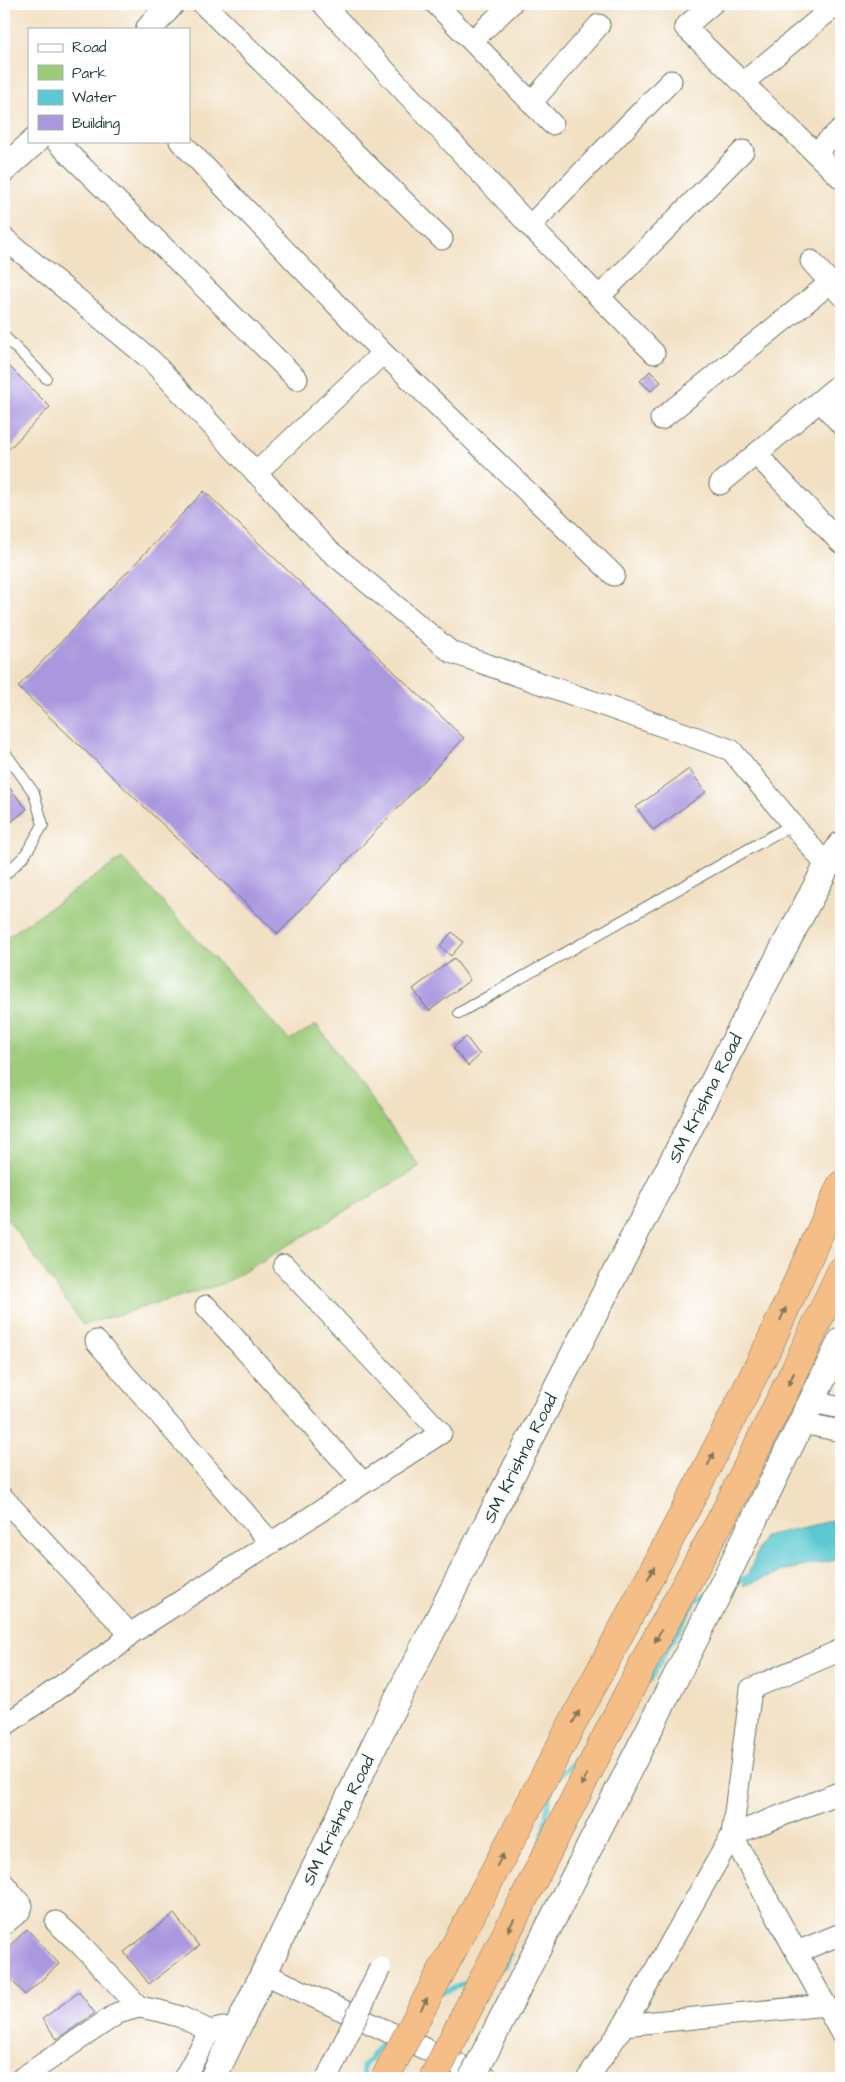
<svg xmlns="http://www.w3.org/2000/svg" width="845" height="2082" font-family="'Architects Daughter',sans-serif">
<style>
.green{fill:#9ccb7a;stroke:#5e8457}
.water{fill:#5cc9d2;stroke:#3e8383}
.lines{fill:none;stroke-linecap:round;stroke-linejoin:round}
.stream{stroke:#5cc9d2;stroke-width:5}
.building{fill:#aa98df}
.service-casing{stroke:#697666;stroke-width:12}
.minor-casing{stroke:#697666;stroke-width:23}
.tertiary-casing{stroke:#697666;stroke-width:28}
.trunk-casing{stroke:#697666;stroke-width:29}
.service{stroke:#fff;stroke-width:10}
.minor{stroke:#fff;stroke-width:21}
.tertiary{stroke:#fff;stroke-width:26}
.trunk{stroke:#f6be87;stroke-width:28}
.minor-bridge-casing{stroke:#697666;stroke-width:23;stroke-linecap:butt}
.tertiary-bridge-casing{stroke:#697666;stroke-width:28;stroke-linecap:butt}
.trunk-bridge-casing{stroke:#697666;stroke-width:29;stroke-linecap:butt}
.minor-bridge{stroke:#fff;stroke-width:21}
.tertiary-bridge{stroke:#fff;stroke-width:26}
.trunk-bridge{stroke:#f6be87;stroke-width:28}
.oneway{fill:#807759}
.labels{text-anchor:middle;stroke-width:4;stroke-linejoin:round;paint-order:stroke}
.street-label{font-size:18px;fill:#1f3d34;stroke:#fff}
</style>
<rect width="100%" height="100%" fill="#fff"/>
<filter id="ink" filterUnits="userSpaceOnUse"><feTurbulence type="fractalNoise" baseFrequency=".02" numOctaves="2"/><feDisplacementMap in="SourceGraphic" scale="10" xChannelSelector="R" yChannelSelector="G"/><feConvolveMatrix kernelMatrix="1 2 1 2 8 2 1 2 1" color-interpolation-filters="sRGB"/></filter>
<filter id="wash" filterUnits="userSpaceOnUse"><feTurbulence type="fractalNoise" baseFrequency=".0096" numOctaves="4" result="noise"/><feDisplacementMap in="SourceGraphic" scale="20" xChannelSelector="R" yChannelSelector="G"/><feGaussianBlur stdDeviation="1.12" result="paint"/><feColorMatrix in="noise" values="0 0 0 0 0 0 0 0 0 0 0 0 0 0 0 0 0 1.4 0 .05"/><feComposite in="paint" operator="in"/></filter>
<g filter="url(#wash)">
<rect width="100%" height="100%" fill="#f2e0c3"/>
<polygon class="green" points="122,858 289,1040 317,1025 420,1167 225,1283 83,1325 4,1214 4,939"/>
<polygon class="water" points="841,1519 841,1559 786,1570 743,1586 764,1536"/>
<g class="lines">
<g class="stream">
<polyline points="734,1583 753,1574"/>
<polyline points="649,1681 696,1600 708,1595"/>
<polyline points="558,1777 586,1750"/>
<polyline points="542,1836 551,1790"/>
<polyline points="499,1969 506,1966 510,1955"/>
<polyline points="442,1993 471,1981"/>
<polyline points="364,2078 363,2066 388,2036"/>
</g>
</g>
<g id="blocks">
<g class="building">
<polygon points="4,361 50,407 4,454"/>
<polygon points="650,371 661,382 651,391 640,381"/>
<polygon points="204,491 464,738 278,934 18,687"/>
<polygon points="689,769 706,792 653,830 636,807"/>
<polygon points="4,781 27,809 4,828"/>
<polygon points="452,932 463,942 451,956 440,946"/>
<polygon points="454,958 470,980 429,1011 413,989"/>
<polygon points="466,1037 480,1055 468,1066 453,1048"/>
<polygon points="174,1914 199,1946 149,1984 124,1952"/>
<polygon points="27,1929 59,1964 25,1995 4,1972 4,1951"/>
<polygon points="79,1992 95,2013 57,2039 42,2019"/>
</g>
</g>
</g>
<g filter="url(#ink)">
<use href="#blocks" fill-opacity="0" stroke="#697666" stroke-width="1"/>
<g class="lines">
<g class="service-casing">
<g id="service">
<polyline points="4,336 46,378"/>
<polyline points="4,751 34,793 43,825 25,855 4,876"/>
<polyline points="459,1013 793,824"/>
</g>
</g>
<g class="minor-casing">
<g id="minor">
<polyline points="203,4 442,239"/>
<polyline points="323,4 530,226 654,353"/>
<polyline points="436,4 552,124"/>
<polyline points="712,4 685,27 841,178"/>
<polyline points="472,41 511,4"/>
<polyline points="743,83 837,4"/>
<polyline points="532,102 599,25"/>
<polyline points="56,141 297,379"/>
<polyline points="180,141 383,353"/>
<polyline points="815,153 841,129"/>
<polyline points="530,226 671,81"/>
<polyline points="4,238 151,360 326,548 451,652 731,750 827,866"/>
<polyline points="811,261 841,295"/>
<polyline points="599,297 743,151"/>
<polyline points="820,401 841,424"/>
<polyline points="661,419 830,283"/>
<polyline points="756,454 841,543"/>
<polyline points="256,473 383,353 614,575"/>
<polyline points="720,484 841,383"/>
<polyline points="206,1306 363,1483"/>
<polyline points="96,1341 271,1543"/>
<polyline points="812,1402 841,1408"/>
<polyline points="802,1423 841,1431"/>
<polyline points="4,1499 130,1634"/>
<polyline points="4,1726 118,1646 130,1634 441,1433 284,1265"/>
<polyline points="732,1835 841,2033"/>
<polyline points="732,1835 841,1792"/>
<polyline points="4,1884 22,1906 19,1912 4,1924"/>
<polyline points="56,1922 81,1945 139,2007"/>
<polyline points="797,1952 841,1934"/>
<polyline points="263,1973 487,2078"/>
<polyline points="624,2025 826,2005"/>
<polyline points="22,2078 118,2013 139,2007 160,2011 181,2017 210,2031"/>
<polyline points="184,2078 210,2031 223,2028"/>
<polyline points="588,2078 624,2025 732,1835 751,1689 841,1650"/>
</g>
</g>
<g class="tertiary-casing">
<g id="tertiary">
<polyline points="149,29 171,4"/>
<polyline points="4,169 35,141"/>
<polyline points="716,1598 841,1341"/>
<polyline points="213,2078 390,1713 728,1053 827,866 841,845"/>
</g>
</g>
<g class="trunk-casing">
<g id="trunk">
<polyline points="689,1503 769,1345 841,1185"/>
<polyline points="723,1516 795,1370 841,1271"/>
</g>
</g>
<use href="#service" class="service"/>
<use href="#minor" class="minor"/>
<use href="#tertiary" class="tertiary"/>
<use href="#trunk" class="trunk"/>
<g class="minor-bridge-casing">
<polyline id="minor-bridge" points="327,2078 380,1968"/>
</g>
<g class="tertiary-bridge-casing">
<polyline id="tertiary-bridge" points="472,2078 716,1598"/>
</g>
<g class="trunk-bridge-casing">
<g id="trunk-bridge">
<polyline points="385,2078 689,1503"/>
<polyline points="433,2078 649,1652 723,1516"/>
</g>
</g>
<use href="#minor-bridge" class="minor-bridge"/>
<use href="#tertiary-bridge" class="tertiary-bridge"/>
<use href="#trunk-bridge" class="trunk-bridge"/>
</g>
<defs><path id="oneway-solid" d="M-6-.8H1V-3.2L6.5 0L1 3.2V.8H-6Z" transform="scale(1.25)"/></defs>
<g class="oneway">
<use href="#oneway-solid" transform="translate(783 1314) rotate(-66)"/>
<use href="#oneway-solid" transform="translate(791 1379) rotate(116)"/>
<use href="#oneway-solid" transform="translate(711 1459) rotate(-63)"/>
<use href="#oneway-solid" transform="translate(651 1573) rotate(-62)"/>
<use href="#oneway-solid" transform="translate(658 1636) rotate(118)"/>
<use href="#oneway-solid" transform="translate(576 1717) rotate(-62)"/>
<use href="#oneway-solid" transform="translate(584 1780) rotate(117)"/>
<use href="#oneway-solid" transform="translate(500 1860) rotate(-62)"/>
<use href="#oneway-solid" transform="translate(511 1925) rotate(117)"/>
<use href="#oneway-solid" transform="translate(424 2004) rotate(-62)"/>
</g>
</g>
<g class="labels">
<g class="street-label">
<text transform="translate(705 1098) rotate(-63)" y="6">SM Krishna Road</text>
<text transform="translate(520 1458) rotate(-63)" y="6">SM Krishna Road</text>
<text transform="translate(338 1820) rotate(-64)" y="6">SM Krishna Road</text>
</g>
</g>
<rect width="845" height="2082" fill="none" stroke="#fff" stroke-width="20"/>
<rect x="28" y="28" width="162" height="115" fill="#ffffff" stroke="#a5b1ae"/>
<rect x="38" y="44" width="25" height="8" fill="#ffffff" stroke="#a5b1ae"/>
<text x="72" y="52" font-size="15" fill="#1f3d34">Road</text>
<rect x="38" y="65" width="25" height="15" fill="#9ccb7a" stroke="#a5b1ae"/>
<text x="72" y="78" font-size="15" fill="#1f3d34">Park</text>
<rect x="38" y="90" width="25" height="15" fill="#5cc9d2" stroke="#a5b1ae"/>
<text x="72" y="102" font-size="15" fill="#1f3d34">Water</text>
<rect x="38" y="115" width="25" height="15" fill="#aa98df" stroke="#a5b1ae"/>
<text x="72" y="128" font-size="15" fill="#1f3d34">Building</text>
</svg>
